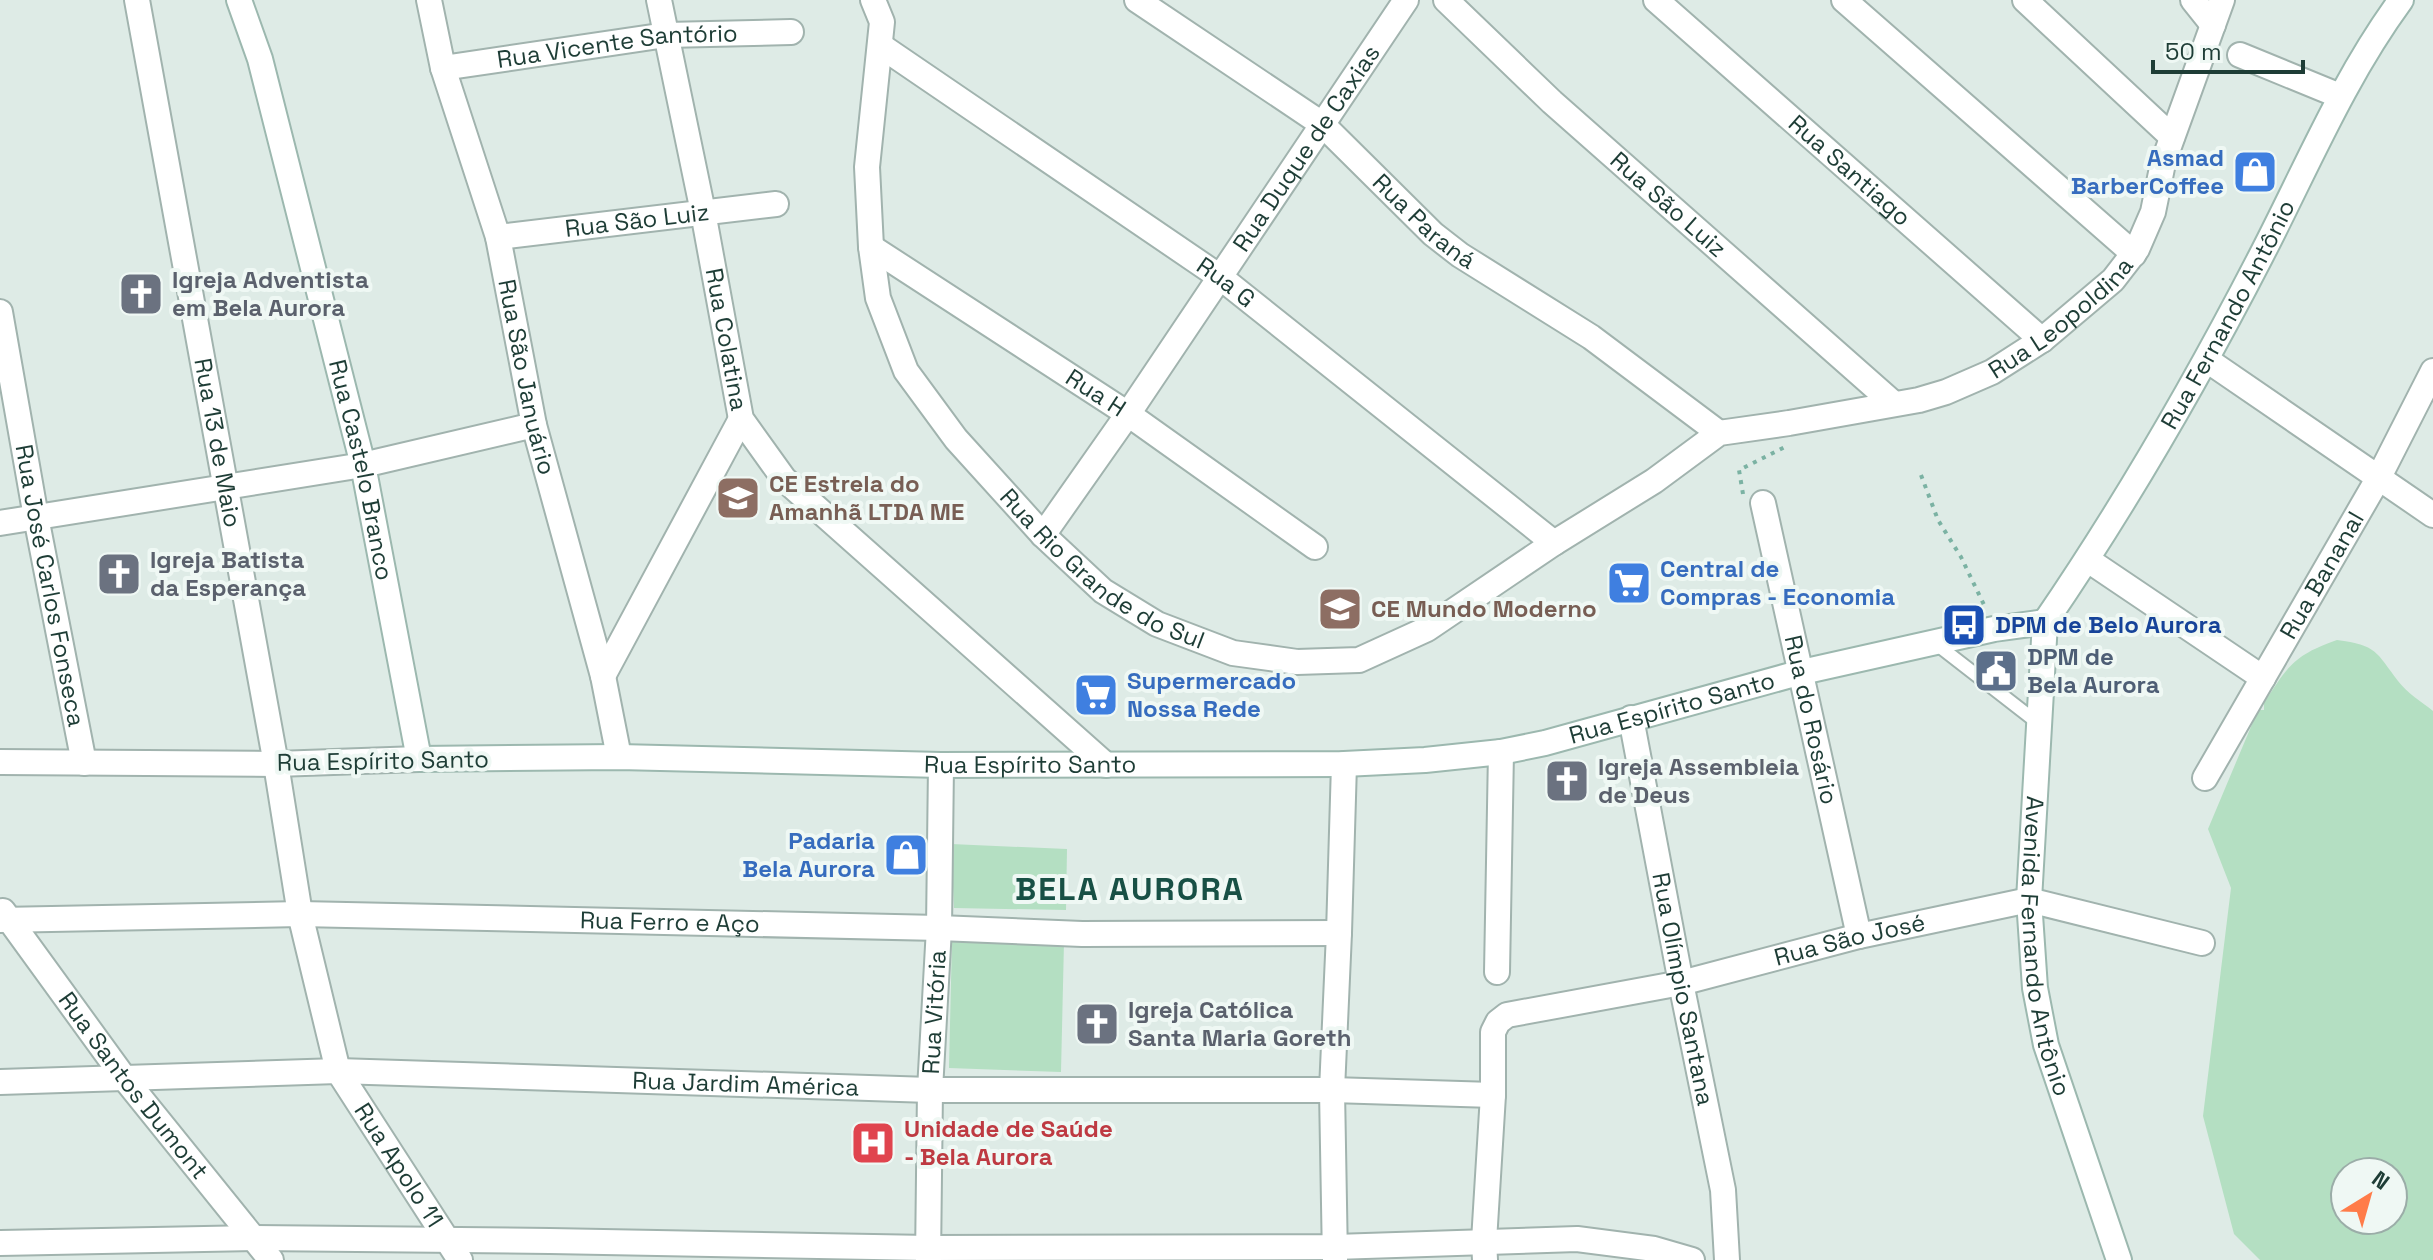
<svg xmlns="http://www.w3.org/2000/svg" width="2433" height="1260" font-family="'Space Grotesk',sans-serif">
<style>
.green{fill:#b4dfc2;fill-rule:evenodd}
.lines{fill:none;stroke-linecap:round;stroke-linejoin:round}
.lane-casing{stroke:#a1b3ae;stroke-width:16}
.street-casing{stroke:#a1b3ae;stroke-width:28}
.secondary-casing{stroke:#9cb8af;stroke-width:28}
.path{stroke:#7bb2a3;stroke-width:4;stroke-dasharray:4 6;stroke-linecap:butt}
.lane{stroke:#fff;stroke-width:12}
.street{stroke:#fff;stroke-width:24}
.secondary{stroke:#fff;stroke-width:24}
.labels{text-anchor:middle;stroke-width:8;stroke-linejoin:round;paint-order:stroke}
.street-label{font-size:24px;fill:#1e3d36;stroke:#eff8f4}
.shop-label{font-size:24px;font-weight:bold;fill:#366cbe;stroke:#eff8f4;text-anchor:end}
.worship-label{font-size:24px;font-weight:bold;fill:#5b616d;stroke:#eff8f4;text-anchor:start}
.education-label{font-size:24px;font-weight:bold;fill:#785e54;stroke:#eff8f4;text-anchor:start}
.transit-label{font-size:24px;font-weight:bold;fill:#164399;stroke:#eff8f4;text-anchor:start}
.service-label{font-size:24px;font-weight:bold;fill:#4e5e75;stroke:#eff8f4;text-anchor:start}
.health-label{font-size:24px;font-weight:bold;fill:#be3a42;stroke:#eff8f4;text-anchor:start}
.district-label{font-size:32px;font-weight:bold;letter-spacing:2px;fill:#185045;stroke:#eff8f4}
</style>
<rect width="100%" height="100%" fill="#deebe6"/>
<g class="green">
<path d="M2337,640C2377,645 2376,652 2398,681C2407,693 2422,702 2433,711V1260H2260L2234,1234L2203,1116L2231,888L2208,829L2258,710H2264V703C2288,666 2294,655 2337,640ZM2345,1172H2393V1220H2345Z"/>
<polygon points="951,844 1067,849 1066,910 954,908"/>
<polygon points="952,939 1064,942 1061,1072 949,1068"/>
</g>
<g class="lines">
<g class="lane-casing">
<polyline id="lane" points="1935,643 2038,723"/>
</g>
<g class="street-casing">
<g id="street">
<path id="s1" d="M137,0L276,764L300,914L338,1071L460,1260"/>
<path id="s2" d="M429,0L443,68L498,237L534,425L603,676L619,757"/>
<path id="s3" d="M659,0L703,212L741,419L784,479L1106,765"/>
<path id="s4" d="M873,0L882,22L867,167L871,247L878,298L906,371L956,439L1043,535L1103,591L1157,624L1233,653L1297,662L1359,660L1427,629L1554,543L1654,481L1719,433L1789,423L1919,400L1946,392L1992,372L2042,340L2113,280L2137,249L2153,212L2163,163L2222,0"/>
<path id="s5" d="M1137,0L1322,124L1433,234L1460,255L1591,337L1719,433"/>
<path id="s6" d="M1446,0L1552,102L1893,403"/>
<path id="s7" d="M1656,0L2042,340"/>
<polyline points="1844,0 2134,254"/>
<polyline points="2025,0 2172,137"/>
<polyline points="2193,0 2213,25"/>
<path id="s8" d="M881,46L1220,277L1554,543"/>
<polyline points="2240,55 2340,96"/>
<path id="s9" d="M443,68L666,35L791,32"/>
<path id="s10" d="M498,237L776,204"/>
<path id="s11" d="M871,247L1128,414L1315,547"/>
<path id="s12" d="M0,312L36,517L84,763"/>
<polyline points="2207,360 2433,515"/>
<path id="s13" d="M1763,503L1859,936"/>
<polyline points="0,523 363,465 534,425"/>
<path id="s14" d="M1043,535L1128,414L1406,0"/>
<polyline points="2088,560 2263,678"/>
<polyline points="603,676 741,419"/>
<path id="s15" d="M1631,718L1681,983L1723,1190L1727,1260"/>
<polyline points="0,762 276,764 419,759"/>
<path id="s16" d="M2205,778L2379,477L2433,371"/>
<path id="s17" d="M3,911L125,1079L271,1260"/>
<path id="s18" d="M0,920L300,914L939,928L1082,934L1339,933"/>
<polyline points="1497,972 1501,752"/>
<path id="s19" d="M0,1082L338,1071L930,1090H1332L1493,1095"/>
<polyline points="0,1243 255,1238 550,1241 929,1248 1335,1247 1577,1239 1654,1249 1692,1260"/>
<path id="s20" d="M928,1260L930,1090L939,928L941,765"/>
<polyline points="1335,1260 1332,1090 1339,933 1344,764"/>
<path id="s21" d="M1485,1260L1484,1241L1493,1095V1032L1498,1022L1507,1015L1681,983L1859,936L2029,900L2202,943"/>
</g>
</g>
<g class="secondary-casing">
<g id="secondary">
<path id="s22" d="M239,0L260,59L363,465L419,759L619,757L941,765L1344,764L1425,760L1501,752L1545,743L1802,672L1994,629L2045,622"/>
<path id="s23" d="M2045,622C2125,505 2196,382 2261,256C2306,169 2343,79 2401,0"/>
<path id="s24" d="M2045,622L2029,900L2035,988L2046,1045L2119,1260"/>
</g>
</g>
<g class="path">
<polyline points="1921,475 1938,520 1961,557 1986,609"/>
<polyline points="1743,494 1739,470 1785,447"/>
</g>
<use href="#lane" class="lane"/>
<use href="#street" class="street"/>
<use href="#secondary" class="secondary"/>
</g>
<defs>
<g id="shop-square" transform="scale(2.3)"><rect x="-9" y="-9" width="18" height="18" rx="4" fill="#3f7fe0" stroke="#eff8f4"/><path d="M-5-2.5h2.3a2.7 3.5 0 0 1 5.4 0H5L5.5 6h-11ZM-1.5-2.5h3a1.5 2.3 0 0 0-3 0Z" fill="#fff"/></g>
<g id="church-square" transform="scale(2.3)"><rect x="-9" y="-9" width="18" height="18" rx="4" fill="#6b7280" stroke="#eff8f4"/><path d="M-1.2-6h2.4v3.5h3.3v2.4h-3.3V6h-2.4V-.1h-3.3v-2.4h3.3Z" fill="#fff"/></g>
<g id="school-square" transform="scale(2.3)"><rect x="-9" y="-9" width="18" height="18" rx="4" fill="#8d6e63" stroke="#eff8f4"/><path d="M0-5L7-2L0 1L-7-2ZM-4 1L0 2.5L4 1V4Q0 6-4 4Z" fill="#fff"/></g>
<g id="supermarket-square" transform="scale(2.3)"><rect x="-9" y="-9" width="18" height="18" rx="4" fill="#3f7fe0" stroke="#eff8f4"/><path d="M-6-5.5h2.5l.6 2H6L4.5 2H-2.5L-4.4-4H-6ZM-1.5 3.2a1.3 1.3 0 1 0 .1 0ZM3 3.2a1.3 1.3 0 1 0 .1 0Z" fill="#fff"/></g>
<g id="bus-square" transform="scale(2.3)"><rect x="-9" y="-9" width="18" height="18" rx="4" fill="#1a4fb4" stroke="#eff8f4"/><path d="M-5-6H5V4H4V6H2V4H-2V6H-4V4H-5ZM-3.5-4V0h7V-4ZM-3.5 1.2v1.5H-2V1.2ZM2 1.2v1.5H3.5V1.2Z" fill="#fff"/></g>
<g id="civic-square" transform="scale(2.3)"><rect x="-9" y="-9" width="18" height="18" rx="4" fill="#5c6f8a" stroke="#eff8f4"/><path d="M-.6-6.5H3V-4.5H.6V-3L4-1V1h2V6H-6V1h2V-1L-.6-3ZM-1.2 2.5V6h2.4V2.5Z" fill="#fff"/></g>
<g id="hospital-square" transform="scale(2.3)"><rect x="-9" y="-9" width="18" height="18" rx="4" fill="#e0444e" stroke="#eff8f4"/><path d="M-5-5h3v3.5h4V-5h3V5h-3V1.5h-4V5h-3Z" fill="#fff"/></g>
</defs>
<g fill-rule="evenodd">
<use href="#shop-square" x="2255" y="172"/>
<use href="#church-square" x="141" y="294"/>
<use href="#school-square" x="738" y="498"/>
<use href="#church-square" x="119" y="574"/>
<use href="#supermarket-square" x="1629" y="583"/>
<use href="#school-square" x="1340" y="609"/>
<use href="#bus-square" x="1964" y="625"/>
<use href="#civic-square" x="1996" y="671"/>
<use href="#supermarket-square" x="1096" y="695"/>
<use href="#church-square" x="1567" y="781"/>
<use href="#shop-square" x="906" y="855"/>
<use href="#church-square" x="1097" y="1024"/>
<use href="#hospital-square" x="873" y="1143"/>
</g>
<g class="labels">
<g class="street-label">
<text dy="8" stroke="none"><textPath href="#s9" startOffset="176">Rua Vicente Santório</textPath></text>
<text dy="8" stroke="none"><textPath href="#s14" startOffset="468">Rua Duque de Caxias</textPath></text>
<text dy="8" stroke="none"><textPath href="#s7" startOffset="258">Rua Santiago</textPath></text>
<text dy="8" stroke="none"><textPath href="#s6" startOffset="302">Rua São Luiz</textPath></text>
<text dy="8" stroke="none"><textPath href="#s10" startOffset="140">Rua São Luiz</textPath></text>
<text dy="8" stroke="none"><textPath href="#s5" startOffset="364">Rua Paraná</textPath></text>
<text dy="8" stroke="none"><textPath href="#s8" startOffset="418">Rua G</textPath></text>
<text dy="8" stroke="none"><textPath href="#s23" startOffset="358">Rua Fernando Antônio</textPath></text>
<text dy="8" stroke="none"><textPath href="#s4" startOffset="1742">Rua Leopoldina</textPath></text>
<text dy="8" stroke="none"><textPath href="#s3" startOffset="346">Rua Colatina</textPath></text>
<text dy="8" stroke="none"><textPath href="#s2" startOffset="390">Rua São Januário</textPath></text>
<text dy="8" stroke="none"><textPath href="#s11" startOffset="268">Rua H</textPath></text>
<text dy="8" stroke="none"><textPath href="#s1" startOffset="450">Rua 13 de Maio</textPath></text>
<text dy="8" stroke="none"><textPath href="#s22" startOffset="486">Rua Castelo Branco</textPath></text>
<text dy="8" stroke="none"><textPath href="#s4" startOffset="662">Rua Rio Grande do Sul</textPath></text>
<text dy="8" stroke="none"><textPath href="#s16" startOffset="234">Rua Bananal</textPath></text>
<text dy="8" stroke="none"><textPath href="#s12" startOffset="278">Rua José Carlos Fonseca</textPath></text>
<text dy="8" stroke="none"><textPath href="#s22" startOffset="2040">Rua Espírito Santo</textPath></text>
<text dy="8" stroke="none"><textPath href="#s13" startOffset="222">Rua do Rosário</textPath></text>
<text transform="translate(383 761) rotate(-1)" y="8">Rua Espírito Santo</text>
<text dy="8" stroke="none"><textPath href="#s22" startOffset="1392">Rua Espírito Santo</textPath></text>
<text dy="8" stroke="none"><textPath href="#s18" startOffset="670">Rua Ferro e Aço</textPath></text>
<text dy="8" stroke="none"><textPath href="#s21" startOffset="602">Rua São José</textPath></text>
<text dy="8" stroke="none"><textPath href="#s24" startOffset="326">Avenida Fernando Antônio</textPath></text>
<text dy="8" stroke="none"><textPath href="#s15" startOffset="276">Rua Olímpio Santana</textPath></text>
<text dy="8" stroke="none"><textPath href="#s20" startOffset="248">Rua Vitória</textPath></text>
<text dy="8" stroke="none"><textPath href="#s17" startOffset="218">Rua Santos Dumont</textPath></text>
<text dy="8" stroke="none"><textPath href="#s19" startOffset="746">Rua Jardim América</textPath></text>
<text dy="8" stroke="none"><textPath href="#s1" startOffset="1202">Rua Apolo 11</textPath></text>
</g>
<g class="shop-label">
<text x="2224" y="166">Asmad<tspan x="2224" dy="28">BarberCoffee</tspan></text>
<text x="1660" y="577" text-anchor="start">Central de<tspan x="1660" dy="28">Compras - Economia</tspan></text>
<text x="1127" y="689" text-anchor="start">Supermercado<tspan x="1127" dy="28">Nossa Rede</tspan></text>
<text x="875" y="849">Padaria<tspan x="875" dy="28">Bela Aurora</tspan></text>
</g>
<g class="worship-label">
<text x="172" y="288">Igreja Adventista<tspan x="172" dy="28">em Bela Aurora</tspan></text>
<text x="150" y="568">Igreja Batista<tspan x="150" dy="28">da Esperança</tspan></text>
<text x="1598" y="775">Igreja Assembleia<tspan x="1598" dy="28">de Deus</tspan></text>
<text x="1128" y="1018">Igreja Católica<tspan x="1128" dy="28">Santa Maria Goreth</tspan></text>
</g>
<g class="education-label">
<text x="769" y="492">CE Estrela do<tspan x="769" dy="28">Amanhã LTDA ME</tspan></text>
<text x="1371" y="617">CE Mundo Moderno</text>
</g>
<g class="transit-label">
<text x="1995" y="633">DPM de Belo Aurora</text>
</g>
<g class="service-label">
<text x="2027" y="665">DPM de<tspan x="2027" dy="28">Bela Aurora</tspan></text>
</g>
<g class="health-label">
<text x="904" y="1137">Unidade de Saúde<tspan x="904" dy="28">- Bela Aurora</tspan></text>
</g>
<g class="district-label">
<text x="1130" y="900">BELA AURORA</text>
</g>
</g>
<g transform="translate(2369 1196) rotate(37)"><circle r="38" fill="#eff8f4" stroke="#9bada8" stroke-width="2"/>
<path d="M0-6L14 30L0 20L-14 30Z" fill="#ff7c49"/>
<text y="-12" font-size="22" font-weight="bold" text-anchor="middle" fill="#1e3d36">N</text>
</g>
<path d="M2153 60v12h150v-12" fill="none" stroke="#1e3d36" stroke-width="4"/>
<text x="2165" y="60" font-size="24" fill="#1e3d36" stroke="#eff8f4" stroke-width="6" paint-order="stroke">50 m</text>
</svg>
